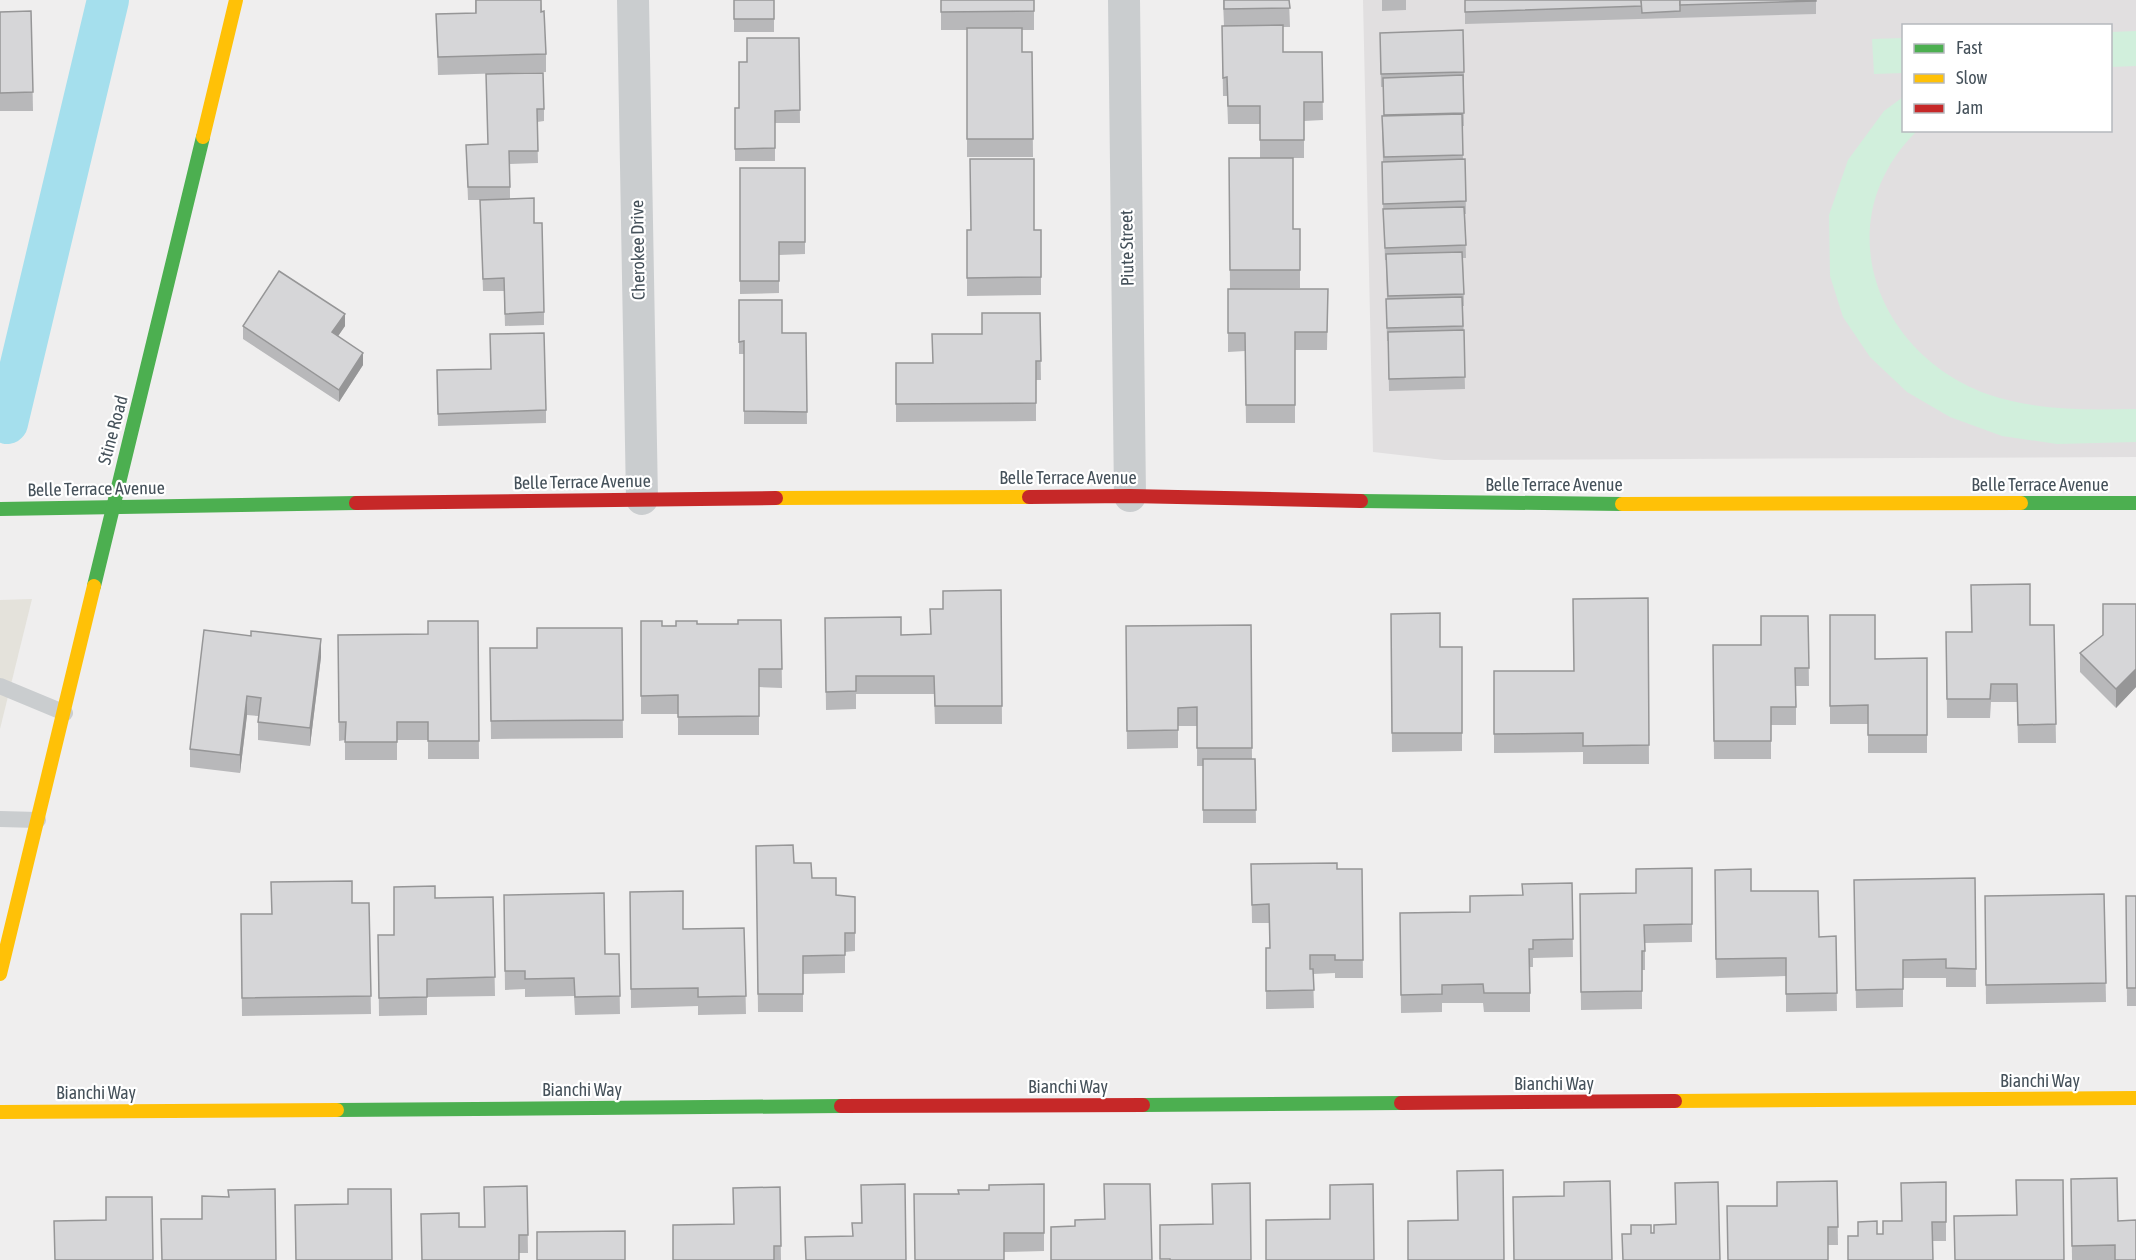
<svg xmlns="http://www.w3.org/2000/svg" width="2136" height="1260" font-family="'Asap Condensed',sans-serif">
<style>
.commercial{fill:#e4e2db}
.education{fill:#e1dfe0;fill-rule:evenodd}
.green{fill:#d1efdc}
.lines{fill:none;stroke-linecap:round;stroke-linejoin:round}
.canal{stroke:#a5dfed;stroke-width:42}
.lane{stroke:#cacdcf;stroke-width:16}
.street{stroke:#cacdcf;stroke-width:32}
.fast{stroke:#4caf50;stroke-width:14}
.slow{stroke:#ffc107;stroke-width:14}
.jam{stroke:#c62828;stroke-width:14}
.wall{fill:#b8b8ba}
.shaded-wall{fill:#969697}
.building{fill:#d6d6d8;stroke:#969697;stroke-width:1.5}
.labels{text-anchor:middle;stroke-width:4.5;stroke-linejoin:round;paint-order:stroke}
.street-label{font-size:18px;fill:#45515a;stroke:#fff}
</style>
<rect width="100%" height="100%" fill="#efeeee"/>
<polygon class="commercial" points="32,599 0,729 0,600"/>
<path class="education" d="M1363,0H2136V457L1444,460L1373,452ZM1904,26H2110V130H1904Z"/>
<g class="green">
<polygon points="2136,31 2136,66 2111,67 2111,32"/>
<polygon points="1903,38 1903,73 1874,74 1872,39"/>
<path d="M1903,97L1904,130L1917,131C1826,220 1875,353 1987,394C2036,411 2085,410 2136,409V442L2057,444L2002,436L1950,417L1907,392L1870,357L1843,317L1830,276L1829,215L1848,160L1884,111Z"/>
</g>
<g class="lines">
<polyline class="canal" points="7,423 108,0"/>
<g class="lane">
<polyline points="0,686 65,713"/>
<polyline points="0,819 38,820"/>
</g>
<g class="street">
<polyline points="633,0 642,499"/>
<polyline points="1124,0 1130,496"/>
</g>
<g class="fast">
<polyline points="1361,501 1622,504"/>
<polyline points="2021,503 2136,503"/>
<polyline points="0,509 356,503"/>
<polyline points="94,586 203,137"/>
<polyline points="1143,1105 1401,1103"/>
<polyline points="337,1110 841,1106"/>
</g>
<g class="slow">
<polyline points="203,137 236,0"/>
<polyline points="776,498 1029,497"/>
<polyline points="1622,504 2021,503"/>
<polyline points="0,974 94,586"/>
<polyline points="1675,1101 2136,1098"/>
<polyline points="0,1112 337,1110"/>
</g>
<g class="jam">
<polyline points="1029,497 1130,496 1361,501"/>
<polyline points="356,503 776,498"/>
<polyline points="1401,1103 1675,1101"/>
<polyline points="841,1106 1143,1105"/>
</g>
</g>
<g class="wall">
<polygon points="475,0 541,0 546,54 546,72 438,75 436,14 475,13"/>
<rect x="734" y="0" width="40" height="32"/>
<polygon points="941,0 1034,0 1034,30 1022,30 1022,52 1032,52 1033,157 967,157 967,30 941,30"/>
<polygon points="1223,0 1289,0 1290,27 1283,27 1283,52 1322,52 1323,120 1304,121 1304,158 1260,158 1260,124 1228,124 1227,96 1223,96 1222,26 1224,26"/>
<polygon points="1382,0 1406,0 1406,10 1382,11"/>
<polygon points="1465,0 1816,0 1816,14 1465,24"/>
<polygon points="31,11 33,111 0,111 0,12"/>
<polygon points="1380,33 1464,72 1464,85 1463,85 1464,126 1462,126 1463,159 1465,159 1466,214 1465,214 1466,258 1463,258 1464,306 1463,306 1465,389 1389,391 1388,341 1387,341 1386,299 1387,299 1386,260 1385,260 1382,174 1383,161 1382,129 1384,116 1383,87 1381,87"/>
<polygon points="799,38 800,123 775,123 775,161 735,161 735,108 739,108 747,62"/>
<polygon points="486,74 544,109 544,121 537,122 538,163 510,164 510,199 534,223 544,312 544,325 505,326 504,291 483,291 480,200 468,200 466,145 488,144"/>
<polygon points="1229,158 1293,229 1300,229 1300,288 1230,289"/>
<polygon points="740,168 805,168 805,254 779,255 779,293 740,294"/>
<polygon points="967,230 1041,230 1041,295 967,296"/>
<polygon points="1228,289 1328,289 1327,350 1295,350 1295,423 1246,423 1245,351 1228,352"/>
<polygon points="739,300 782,333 806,333 807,424 744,424 744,354 739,354"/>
<polygon points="1040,313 1041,380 1036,380 1036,421 896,422 896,363 932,363"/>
<polygon points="243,326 345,326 338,336 363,365 339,402 243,339"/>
<polygon points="490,369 546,410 546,423 438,426 437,370"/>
<polygon points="1001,590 1002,724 935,724 934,694 856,694 856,709 826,710 825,618 901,635 930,634 943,609"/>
<polygon points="1648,598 1649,764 1583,764 1583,752 1494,753 1494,671 1574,671"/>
<polygon points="2136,604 2136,687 2116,708 2080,672 2080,653 2103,635"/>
<polygon points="1391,614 1440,647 1462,647 1462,751 1392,752"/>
<polygon points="1830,615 1875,659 1927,658 1927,753 1868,753 1868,724 1830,724"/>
<polygon points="1808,616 1809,686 1796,686 1796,725 1771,725 1771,759 1714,759 1713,645 1761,645"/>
<polygon points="781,620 782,688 759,687 759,735 678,735 678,714 641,714 641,621 662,626 738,624"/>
<polygon points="478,621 479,759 428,759 428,740 397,740 397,760 345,760 345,740 339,741 338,635 428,634"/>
<polygon points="1251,625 1252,759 1255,759 1256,823 1203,823 1203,766 1197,766 1197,726 1178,726 1178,748 1127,749 1126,626"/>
<polygon points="2030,625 2054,625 2056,743 2018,743 2017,702 1991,702 1990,718 1947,718 1946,632 1971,632"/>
<polygon points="622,628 623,738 491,739 490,648 537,648"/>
<polygon points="251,636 321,657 310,746 258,740 258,716 247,715 240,773 190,767 190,749"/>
<polygon points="756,846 794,863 812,878 836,895 855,897 855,951 845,952 845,973 803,974 803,1012 758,1012"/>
<polygon points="1251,864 1337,869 1362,869 1363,978 1335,978 1335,973 1313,974 1314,1008 1266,1009 1266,948 1270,948 1269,923 1252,923"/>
<polygon points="1692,868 1692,942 1645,943 1645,970 1642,970 1642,1009 1581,1010 1580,894 1636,893"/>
<polygon points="1715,870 1751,891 1819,937 1836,936 1837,1011 1786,1012 1786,976 1716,978"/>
<polygon points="1975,878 1976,987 1946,987 1946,978 1903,978 1903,1007 1856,1008 1854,880"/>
<polygon points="1572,883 1573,957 1533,958 1533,967 1530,967 1530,1012 1484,1012 1483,1003 1442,1003 1442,1012 1401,1013 1400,913 1470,912 1522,895"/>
<polygon points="630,892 683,929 744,928 746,1014 698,1015 698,1006 631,1008"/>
<polygon points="2104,894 2106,1002 1986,1004 1985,896"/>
<polygon points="504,895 605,954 619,954 620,1014 575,1015 574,996 525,997 525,989 505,990"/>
<polygon points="2126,896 2136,896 2136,1006 2127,1006"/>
<polygon points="493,897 495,996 427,997 427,1015 379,1016 378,935 394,935 435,898"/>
<polygon points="352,903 369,903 371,1014 242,1016 241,914 272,914"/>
<polygon points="2071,1179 2118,1221 2136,1260 2072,1260"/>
<polygon points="1837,1181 1838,1245 1828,1245 1777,1206"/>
<polygon points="1946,1182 1946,1241 1932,1241 1858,1236 1883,1234 1902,1221"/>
<polygon points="1044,1184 1044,1251 1004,1252 959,1194 989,1190"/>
<polygon points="527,1186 528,1253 519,1253 459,1227 484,1227"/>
<polygon points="780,1187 781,1260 673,1260 734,1224"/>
</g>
<g class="shaded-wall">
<polygon points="345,314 345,326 332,345 332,332"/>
<polygon points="363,353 363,365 339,402 339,390"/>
<polygon points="321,639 321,657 310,746 310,728"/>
<polygon points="2136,669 2136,687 2116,708 2116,689"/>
<polygon points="247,696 247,715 240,773 240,755"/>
</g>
<g class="building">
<polygon points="476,0 541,0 541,12 544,11 546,54 438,57 436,14 476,13"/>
<rect x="734" y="0" width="40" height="19"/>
<polygon points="941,0 1034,0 1034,11 941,12"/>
<polygon points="1224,0 1289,0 1290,8 1224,9"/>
<polygon points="1465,0 1641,0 1642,6 1465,12"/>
<polygon points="1641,0 1680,0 1680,11 1642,13"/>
<polygon points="1680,0 1816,0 1816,1 1680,5"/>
<polygon points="31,11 33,92 0,93 0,12"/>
<polygon points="1283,25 1283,52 1322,52 1323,102 1304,102 1304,140 1260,140 1260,106 1228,106 1227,77 1223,78 1222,26"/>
<polygon points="967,28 1022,28 1022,52 1032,52 1033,139 967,139"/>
<polygon points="1463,30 1464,72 1381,74 1380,33"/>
<polygon points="747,38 799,38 800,110 775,111 775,148 735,149 735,108 739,108 739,62 747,62"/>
<polygon points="543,73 544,109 537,109 538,151 509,151 510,187 468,187 466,145 488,144 486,74"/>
<polygon points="1463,75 1464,113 1384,115 1383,78"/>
<polygon points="1462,114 1463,155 1384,157 1382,116"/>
<polygon points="1229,158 1293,158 1293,229 1300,229 1300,270 1230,270"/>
<polygon points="970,159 1034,159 1034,230 1041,230 1041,277 967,278 967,230 971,230"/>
<polygon points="1465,159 1466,201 1383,204 1382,162"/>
<polygon points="740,168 805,168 805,242 779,242 779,281 740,281"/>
<polygon points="534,198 534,223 542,223 544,312 505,314 504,278 483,279 480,200"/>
<polygon points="1464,207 1466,245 1385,248 1383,209"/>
<polygon points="1462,252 1464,294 1388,296 1386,254"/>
<polygon points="279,271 345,314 332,332 363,353 339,390 243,326"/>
<polygon points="1228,289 1328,289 1327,332 1295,332 1295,405 1246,405 1245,333 1228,333"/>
<polygon points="1462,297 1463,326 1387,328 1386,299"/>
<polygon points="739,300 782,300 782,333 806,333 807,412 744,411 744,341 739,342"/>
<polygon points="982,313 1040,313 1041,361 1036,361 1036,403 896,404 896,363 933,363 932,334 982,334"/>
<polygon points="1464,330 1465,377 1389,379 1388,332"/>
<polygon points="544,333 546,410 438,414 437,370 491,369 490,334"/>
<polygon points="2030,584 2030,625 2054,625 2056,724 2018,725 2017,684 1991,684 1990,699 1947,699 1946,632 1972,632 1971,585"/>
<polygon points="1001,590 1002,706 935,706 934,676 856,676 856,691 826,692 825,618 901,617 901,635 931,634 930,609 943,609 943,591"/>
<polygon points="1648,598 1649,745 1583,746 1583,733 1494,734 1494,671 1574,671 1573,599"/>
<polygon points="2103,604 2136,604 2136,669 2116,689 2080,653 2103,635"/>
<polygon points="1440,613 1440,647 1462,647 1462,733 1392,733 1391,614"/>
<polygon points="1830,615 1875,615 1875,659 1927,658 1927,735 1868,735 1868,705 1830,706"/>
<polygon points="1761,616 1808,616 1809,668 1795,668 1796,707 1771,707 1771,741 1714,741 1713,645 1761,645"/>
<polygon points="738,620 781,620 782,669 759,669 759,716 678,717 678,695 641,696 641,621 662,621 662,626 676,626 676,621 697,621 697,624 738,624"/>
<polygon points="428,621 478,621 479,741 428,741 428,722 397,722 397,742 345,742 346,722 339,722 338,635 428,634"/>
<polygon points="1251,625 1252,748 1197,748 1197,707 1178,708 1178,730 1127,731 1126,626"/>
<polygon points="537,628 622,628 623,720 491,721 490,648 537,648"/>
<polygon points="204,630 251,636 251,631 321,639 310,728 258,722 261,698 247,696 240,755 190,749"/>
<polygon points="1203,759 1255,759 1256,810 1203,810"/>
<polygon points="793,845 794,863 811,863 812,878 836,878 836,895 855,897 855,933 845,933 845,955 803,956 803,994 758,994 756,846"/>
<polygon points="1337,863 1337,869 1362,869 1363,960 1335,960 1335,955 1310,955 1310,969 1313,969 1314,990 1266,991 1266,948 1270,948 1269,904 1252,905 1251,864"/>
<polygon points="1692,868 1692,924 1644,925 1645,951 1642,951 1642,991 1581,992 1580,894 1636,893 1636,869"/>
<polygon points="1751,869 1751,891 1818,891 1819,937 1836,936 1837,993 1786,994 1786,958 1716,959 1715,870"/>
<polygon points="1975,878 1976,969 1946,968 1946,959 1903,960 1903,989 1856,990 1854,880"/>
<polygon points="352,881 352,903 369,903 371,996 242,998 241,914 272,914 271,882"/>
<polygon points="1572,883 1573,939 1533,940 1533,949 1529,949 1530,993 1484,993 1483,984 1442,985 1442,994 1401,995 1400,913 1470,912 1470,896 1523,895 1522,884"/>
<polygon points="435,886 435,898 493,897 495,977 427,979 427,997 379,998 378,935 394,935 394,887"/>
<polygon points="683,891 683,929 744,928 746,996 698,997 698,988 631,989 630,892"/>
<polygon points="604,893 605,954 619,954 620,996 575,997 574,978 525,979 525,971 505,971 504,895"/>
<polygon points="2104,894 2106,983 1986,985 1985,896"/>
<polygon points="2126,896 2136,896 2136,988 2127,988"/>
<polygon points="1503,1170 1504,1260 1408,1260 1408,1221 1458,1220 1457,1171"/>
<polygon points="2117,1178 2118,1221 2136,1220 2136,1260 2115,1260 2115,1245 2072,1246 2071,1179"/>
<polygon points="2016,1180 2063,1180 2064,1260 1955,1260 1954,1216 2017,1215"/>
<polygon points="1610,1181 1612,1260 1514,1260 1513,1197 1564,1196 1564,1182"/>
<polygon points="1837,1181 1838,1227 1828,1227 1828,1260 1728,1260 1727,1206 1777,1206 1777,1182"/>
<polygon points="1718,1182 1720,1260 1623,1260 1622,1234 1631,1234 1631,1225 1651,1225 1651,1233 1654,1233 1654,1225 1676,1224 1675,1183"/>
<polygon points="1946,1182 1946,1222 1932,1222 1933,1260 1848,1260 1848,1236 1858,1236 1858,1222 1877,1221 1877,1234 1883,1234 1883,1221 1902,1221 1901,1183"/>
<polygon points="1250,1183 1251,1260 1170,1260 1170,1259 1160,1259 1160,1225 1213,1224 1212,1184"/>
<polygon points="905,1184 906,1260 806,1260 805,1237 853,1236 852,1223 862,1223 861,1185"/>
<polygon points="1044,1184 1044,1233 1004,1233 1004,1260 915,1260 914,1194 959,1194 958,1190 989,1190 989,1185"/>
<polygon points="1104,1184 1150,1184 1152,1260 1051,1260 1051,1227 1075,1226 1075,1220 1105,1219"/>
<polygon points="1373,1184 1374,1260 1266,1260 1266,1220 1330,1219 1330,1185"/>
<polygon points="527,1186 528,1235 519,1235 519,1260 422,1260 421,1214 459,1213 459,1227 485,1227 484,1187"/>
<polygon points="780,1187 781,1246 774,1246 774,1260 673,1260 673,1225 734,1224 733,1188"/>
<polygon points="275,1189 276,1260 162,1260 161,1219 202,1219 202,1196 229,1197 228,1190"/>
<polygon points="348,1189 391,1189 392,1260 296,1260 295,1205 348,1204"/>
<polygon points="106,1197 152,1197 153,1260 55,1260 54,1221 106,1220"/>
<polygon points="625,1231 625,1260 537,1260 537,1232"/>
</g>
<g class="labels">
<g class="street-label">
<text transform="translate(1127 248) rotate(-91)" y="6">Piute Street</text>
<text transform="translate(638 250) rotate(-91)" y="6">Cherokee Drive</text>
<text transform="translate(113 430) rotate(-75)" y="6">Stine Road</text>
<text x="1068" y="484">Belle Terrace Avenue</text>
<text transform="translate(582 482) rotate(-1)" y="6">Belle Terrace Avenue</text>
<text x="1554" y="491">Belle Terrace Avenue</text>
<text x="2040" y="491">Belle Terrace Avenue</text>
<text transform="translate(96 489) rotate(-1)" y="6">Belle Terrace Avenue</text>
<text x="2040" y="1087">Bianchi Way</text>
<text x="1554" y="1090">Bianchi Way</text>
<text x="1068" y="1093">Bianchi Way</text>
<text x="582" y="1096">Bianchi Way</text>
<text x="96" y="1099">Bianchi Way</text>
</g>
</g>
<rect x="1902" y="24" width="210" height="108" fill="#ffffff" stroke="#b5b9bd" stroke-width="1.5"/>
<rect x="1914" y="44" width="30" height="9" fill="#4caf50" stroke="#b5b9bd" stroke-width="1.5"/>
<text x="1956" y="54" font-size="18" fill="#45515a">Fast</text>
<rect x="1914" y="74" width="30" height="9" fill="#ffc107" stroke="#b5b9bd" stroke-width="1.5"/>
<text x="1956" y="84" font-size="18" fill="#45515a">Slow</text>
<rect x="1914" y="104" width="30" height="9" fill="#c62828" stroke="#b5b9bd" stroke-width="1.5"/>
<text x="1956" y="114" font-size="18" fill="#45515a">Jam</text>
</svg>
